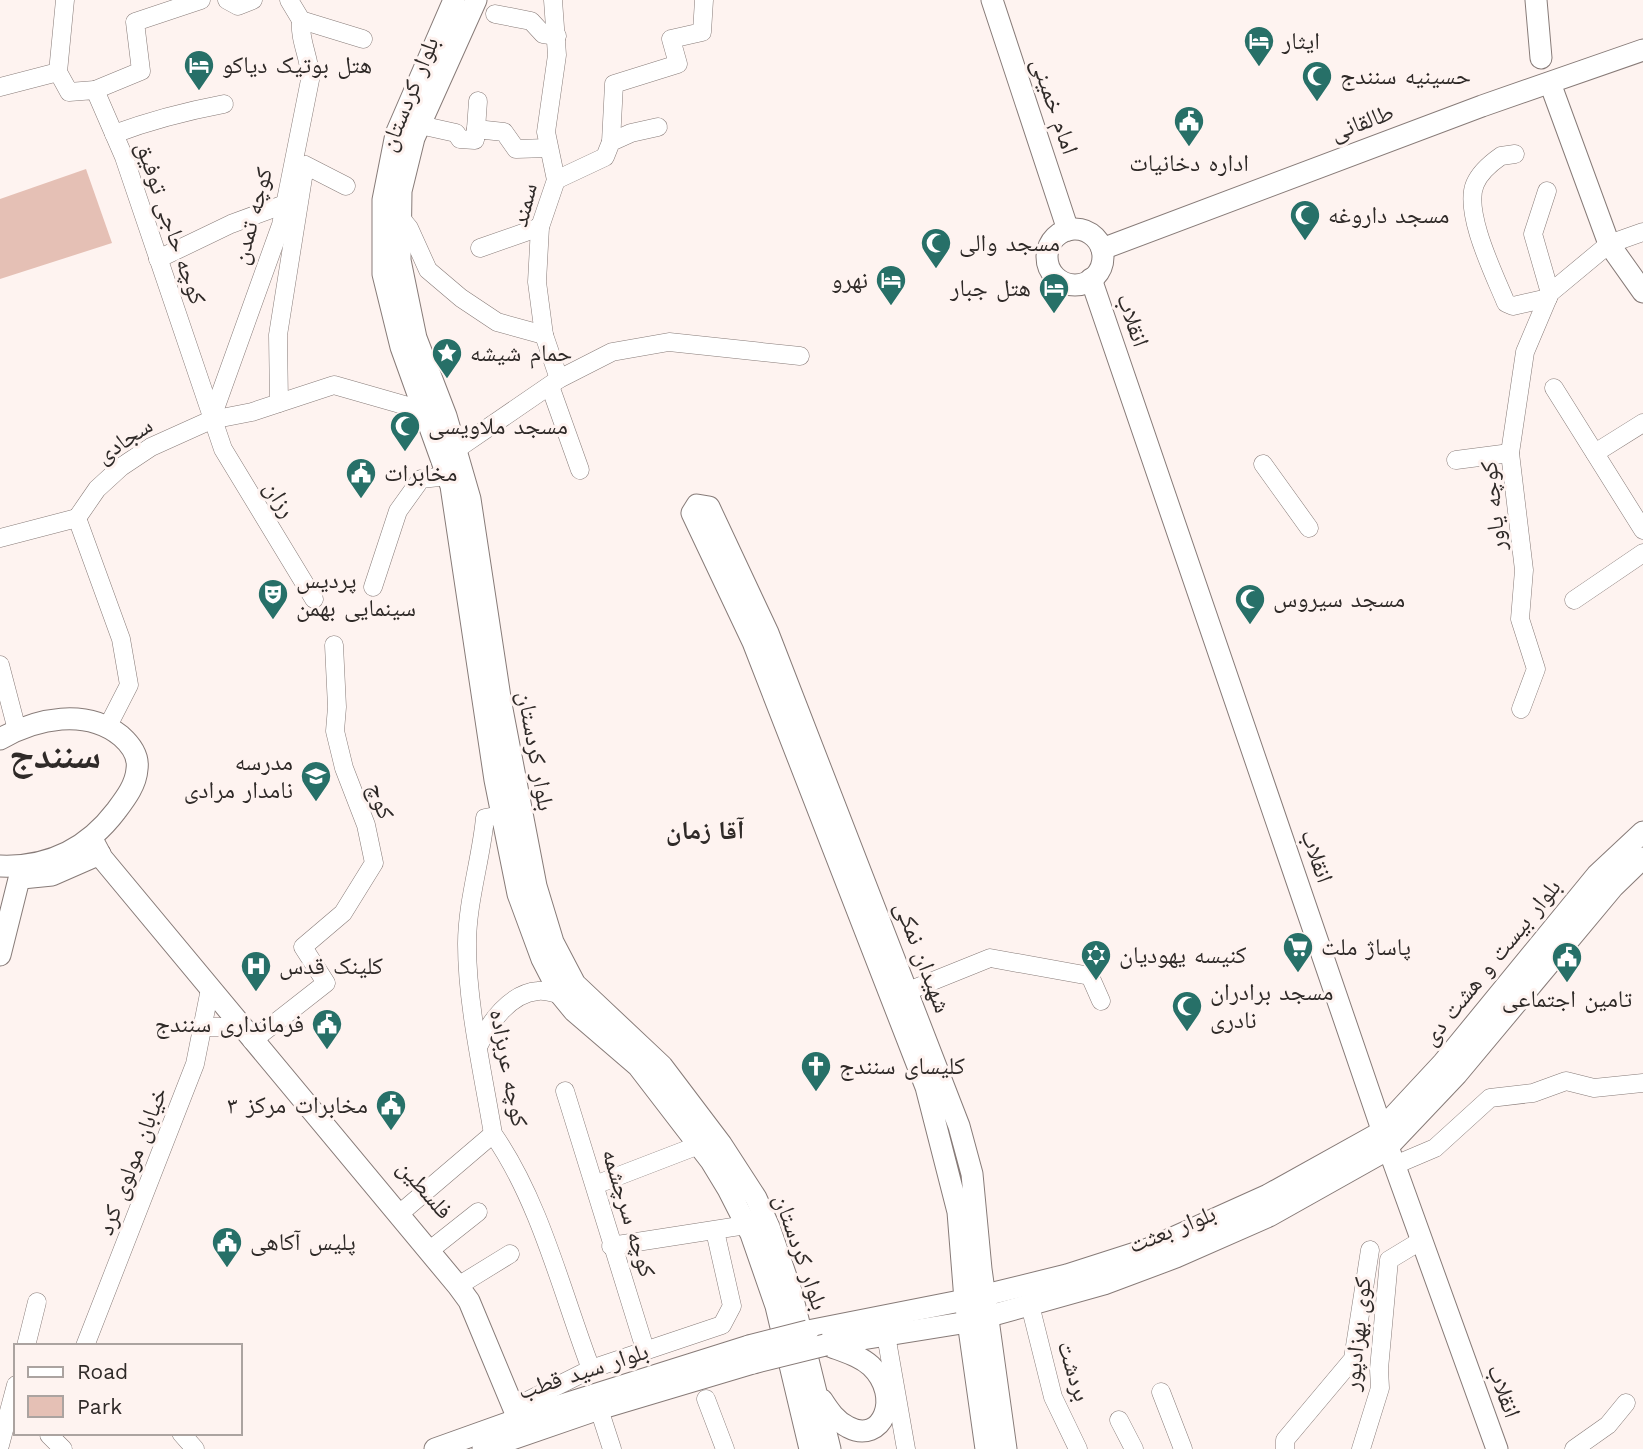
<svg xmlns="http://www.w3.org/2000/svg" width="1643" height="1449" font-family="'Work Sans','Noto Naskh Arabic',sans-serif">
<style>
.green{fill:#e5c0b5}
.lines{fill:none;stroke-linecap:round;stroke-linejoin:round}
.minor-casing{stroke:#877b78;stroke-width:19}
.major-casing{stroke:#877b78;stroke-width:23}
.minor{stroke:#fff;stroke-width:18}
.major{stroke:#fff;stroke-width:21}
.major-bridge-casing{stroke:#877b78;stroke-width:23;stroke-linecap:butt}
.major-bridge{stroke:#fff;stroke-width:21}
.labels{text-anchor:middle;stroke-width:6;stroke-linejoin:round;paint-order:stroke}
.poi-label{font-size:24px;fill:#2f2a28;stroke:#fef3f0;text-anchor:start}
.street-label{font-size:24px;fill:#2f2a28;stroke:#fef3f0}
.neighbourhood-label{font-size:26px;font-weight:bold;fill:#2f2a28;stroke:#fef3f0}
.town-label{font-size:38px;font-weight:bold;fill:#2f2a28;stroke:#fef3f0}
</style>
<rect width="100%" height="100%" fill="#fef3f0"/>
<polygon class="green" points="86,169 112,243 0,279 0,199"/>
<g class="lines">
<g class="minor-casing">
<g id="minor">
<polyline points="65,0 58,72 69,92 95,90 124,157 223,449 314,599"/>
<polyline points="227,0 238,6 253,0"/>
<polyline points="289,0 301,20 363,39"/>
<polyline points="553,0 557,55 546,132 556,180 540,227 537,282 544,335 559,379"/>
<polyline points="495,14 531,21 543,34 557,36"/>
<polyline points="0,87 58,72"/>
<polyline points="95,90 141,71 135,22 201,0"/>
<polyline points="420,125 456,133 460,139 475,140 476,129 504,132 516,149 548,148"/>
<polyline points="476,129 478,101"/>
<path d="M114,134C149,121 187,111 224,104"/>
<polyline points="611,142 614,84 678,64 671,39 702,32 704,0"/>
<path d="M1515,154L1501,156C1491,163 1480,172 1475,184C1463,212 1495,276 1506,303L1513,306L1548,298"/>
<polyline points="556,180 605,157 611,142 631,133 658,127"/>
<polyline points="1547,191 1533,234 1550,293"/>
<polyline points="400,217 409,228 428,270 461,298 497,322 544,335"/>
<polyline points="480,248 540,227"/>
<polyline points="158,259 231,224 285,204"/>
<polyline points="550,386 580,470"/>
<polyline points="1554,388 1643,530"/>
<polyline points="279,403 278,335 305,165 346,186"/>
<path d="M211,420L281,225L310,80C311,59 299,42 301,20"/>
<polyline points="457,449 559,379 612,352 669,342 800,356"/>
<polyline points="1595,453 1643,423"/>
<polyline points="1456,460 1510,453"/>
<polyline points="1263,464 1309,528"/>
<polyline points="77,518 97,489 121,467 151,447 211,420 252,412 334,385 425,411"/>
<polyline points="77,518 121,639 129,685 108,726"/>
<polyline points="0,538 77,518"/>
<polyline points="373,587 398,511 421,479 448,476"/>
<polyline points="1574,600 1643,553"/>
<polyline points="0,665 17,730"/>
<polyline points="1521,709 1536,669 1520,619 1524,570 1510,453 1525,352 1550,293 1609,244 1643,232"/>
<path d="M501,815L485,818C481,860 467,902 467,944C467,1005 483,1073 493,1134C540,1201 562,1293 591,1369"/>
<polyline points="908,991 990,958 1090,976 1101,1001"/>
<polyline points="203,1027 242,1027"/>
<polyline points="252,1041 326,983 303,947 343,913 374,863 366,825 344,768 335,731 337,707 334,645"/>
<path d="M479,1045C489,1023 510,993 538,991C545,990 553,993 560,994"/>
<polyline points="565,1091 645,1349"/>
<polyline points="1395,1165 1435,1148 1490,1098 1533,1093 1566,1081 1594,1088 1643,1083"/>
<polyline points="595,1185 699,1145"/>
<polyline points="398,1215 493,1134"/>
<polyline points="611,1246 746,1225"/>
<polyline points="430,1250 478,1212"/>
<polyline points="458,1286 510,1254"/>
<polyline points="1030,1305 1053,1397 1078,1449"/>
<polyline points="886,1335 906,1449"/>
<polyline points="26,1346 37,1302"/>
<polyline points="85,1346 195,1064 210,989"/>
<polyline points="1161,1392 1183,1449"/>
<polyline points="706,1399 725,1449"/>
<polyline points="521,1404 591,1369 722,1325 732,1306 715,1231"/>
<polyline points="599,1409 612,1449"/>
<polyline points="1119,1420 1134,1449"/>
<polyline points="181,1433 195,1449"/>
<polyline points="49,1435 63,1449"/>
<polyline points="0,1445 16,1385"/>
<polyline points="1285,1449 1285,1440 1353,1359 1370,1250"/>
<polyline points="1361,1449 1380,1388 1379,1369 1389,1260 1422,1240"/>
<polyline points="1574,1449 1608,1425 1626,1403"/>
</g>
</g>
<g class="major-casing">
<g id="major">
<polyline points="454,0 396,134 383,200 383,274 401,347 451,486 495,780 518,894 542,959 560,994 574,1011 638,1066 711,1161 728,1189 751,1234 776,1306 810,1449"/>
<polyline points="476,0 414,138 401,191 400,260 416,338 446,416 470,499 501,704 536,886 553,942 575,984 662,1066 721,1144 756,1198 769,1227 791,1291 830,1449"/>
<polyline points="992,0 1068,230"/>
<polyline points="1536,0 1541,58"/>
<polyline points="1550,83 1609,244 1643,292"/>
<circle cx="1075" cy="257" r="28"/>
<polyline points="1102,249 1482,106 1643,50"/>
<polyline points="1091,279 1388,1147 1497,1449"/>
<path d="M0,739C37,718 86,708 121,736C130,744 139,756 137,769C136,785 125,799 116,811C87,849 48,868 0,866"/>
<polyline points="92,839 102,858 458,1286 469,1301 524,1433"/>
<polyline points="22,878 52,875 100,854"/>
<polyline points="0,955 22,867"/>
<polyline points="808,1331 965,1300 1067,1275 1148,1249 1268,1195 1376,1135 1443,1063 1597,875 1643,832"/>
<polyline points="825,1345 968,1322 1104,1284 1176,1257 1269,1216 1383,1152 1457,1074 1613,887 1643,858"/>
<path d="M822,1400C829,1411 836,1421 848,1427C882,1445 903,1397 871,1366C859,1355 842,1351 827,1345"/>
<polyline points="435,1449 527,1416 749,1346"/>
<polyline points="483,1449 599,1409 753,1363"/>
<polyline points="986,1449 965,1300 958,1212 926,1087 753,642 692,513 697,505 709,507 768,633 959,1126 972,1174 981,1269 1006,1449"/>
</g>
</g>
<use href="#minor" class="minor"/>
<use href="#major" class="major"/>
<g class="major-bridge-casing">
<g id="major-bridge">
<polyline points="749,1346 808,1331"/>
<polyline points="753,1363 825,1345"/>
</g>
</g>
<use href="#major-bridge" class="major-bridge"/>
</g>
<defs>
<g id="hotel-pin" transform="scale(1.575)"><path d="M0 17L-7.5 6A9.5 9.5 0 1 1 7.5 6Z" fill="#277068" stroke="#fef3f0"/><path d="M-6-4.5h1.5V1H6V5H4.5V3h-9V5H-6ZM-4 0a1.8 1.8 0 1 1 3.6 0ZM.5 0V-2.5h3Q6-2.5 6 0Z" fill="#fff"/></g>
<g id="mosque-pin" transform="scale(1.575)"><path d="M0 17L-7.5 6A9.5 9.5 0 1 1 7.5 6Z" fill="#277068" stroke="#fef3f0"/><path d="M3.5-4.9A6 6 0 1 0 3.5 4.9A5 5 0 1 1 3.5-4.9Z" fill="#fff"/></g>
<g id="civic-pin" transform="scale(1.575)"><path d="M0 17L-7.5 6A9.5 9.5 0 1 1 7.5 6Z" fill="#277068" stroke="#fef3f0"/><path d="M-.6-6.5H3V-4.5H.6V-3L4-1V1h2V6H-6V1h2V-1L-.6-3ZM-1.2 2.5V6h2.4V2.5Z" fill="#fff"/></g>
<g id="sight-pin" transform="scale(1.575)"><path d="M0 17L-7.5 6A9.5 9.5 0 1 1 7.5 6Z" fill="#277068" stroke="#fef3f0"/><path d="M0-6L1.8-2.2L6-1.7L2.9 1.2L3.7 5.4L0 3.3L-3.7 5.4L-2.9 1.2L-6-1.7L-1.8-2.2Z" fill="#fff"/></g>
<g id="theatre-pin" transform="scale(1.575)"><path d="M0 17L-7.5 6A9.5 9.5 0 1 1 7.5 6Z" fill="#277068" stroke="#fef3f0"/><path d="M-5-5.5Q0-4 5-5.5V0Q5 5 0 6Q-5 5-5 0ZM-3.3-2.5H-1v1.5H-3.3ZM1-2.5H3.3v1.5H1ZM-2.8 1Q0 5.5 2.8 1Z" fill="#fff"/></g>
<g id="school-pin" transform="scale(1.575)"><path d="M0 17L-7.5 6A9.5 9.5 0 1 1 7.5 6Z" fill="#277068" stroke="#fef3f0"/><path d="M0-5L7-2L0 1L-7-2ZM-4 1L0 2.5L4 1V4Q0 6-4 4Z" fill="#fff"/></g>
<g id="supermarket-pin" transform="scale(1.575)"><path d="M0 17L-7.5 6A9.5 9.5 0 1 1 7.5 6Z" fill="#277068" stroke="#fef3f0"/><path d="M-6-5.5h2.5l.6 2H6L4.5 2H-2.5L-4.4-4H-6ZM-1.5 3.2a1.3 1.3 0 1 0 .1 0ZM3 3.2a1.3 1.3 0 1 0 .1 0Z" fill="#fff"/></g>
<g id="synagogue-pin" transform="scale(1.575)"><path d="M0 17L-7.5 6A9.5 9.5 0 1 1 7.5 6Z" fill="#277068" stroke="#fef3f0"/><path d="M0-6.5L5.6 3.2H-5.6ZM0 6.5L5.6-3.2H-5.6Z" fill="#fff"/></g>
<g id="hospital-pin" transform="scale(1.575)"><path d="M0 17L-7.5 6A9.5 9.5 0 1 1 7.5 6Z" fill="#277068" stroke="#fef3f0"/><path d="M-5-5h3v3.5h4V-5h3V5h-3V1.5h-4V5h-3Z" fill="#fff"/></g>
<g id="church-pin" transform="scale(1.575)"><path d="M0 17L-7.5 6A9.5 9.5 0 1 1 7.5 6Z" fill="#277068" stroke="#fef3f0"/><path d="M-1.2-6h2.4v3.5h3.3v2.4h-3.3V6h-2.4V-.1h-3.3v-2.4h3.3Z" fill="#fff"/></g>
</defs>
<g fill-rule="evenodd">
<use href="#hotel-pin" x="1259" y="41"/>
<use href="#hotel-pin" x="199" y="65"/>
<use href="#mosque-pin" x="1317" y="76"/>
<use href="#civic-pin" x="1189" y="121"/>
<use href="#mosque-pin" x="1305" y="215"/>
<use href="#mosque-pin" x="936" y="243"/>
<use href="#hotel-pin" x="891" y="280"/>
<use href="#hotel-pin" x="1054" y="288"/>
<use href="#sight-pin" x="447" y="353"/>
<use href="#mosque-pin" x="405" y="426"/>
<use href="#civic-pin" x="361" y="473"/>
<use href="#theatre-pin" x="273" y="594"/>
<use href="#mosque-pin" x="1250" y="599"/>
<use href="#school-pin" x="316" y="776"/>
<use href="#supermarket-pin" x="1298" y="947"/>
<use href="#synagogue-pin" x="1096" y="955"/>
<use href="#civic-pin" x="1567" y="957"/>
<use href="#hospital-pin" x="256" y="966"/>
<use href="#mosque-pin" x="1187" y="1006"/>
<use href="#civic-pin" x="327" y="1024"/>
<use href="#church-pin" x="816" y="1066"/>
<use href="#civic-pin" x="391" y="1105"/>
<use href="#civic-pin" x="227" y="1242"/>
</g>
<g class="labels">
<g class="poi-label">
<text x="1282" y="49">ایثار</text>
<text x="222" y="73">هتل بوتیک دیاکو</text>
<text x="1340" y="84">حسینیه سنندج</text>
<text x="1189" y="171" text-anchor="middle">اداره دخانیات</text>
<text x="1328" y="223">مسجد داروغه</text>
<text x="959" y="251">مسجد والی</text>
<text x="868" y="288" text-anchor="end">نهرو</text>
<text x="1031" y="296" text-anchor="end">هتل جبار</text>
<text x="470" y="361">حمام شیشه</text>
<text x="428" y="434">مسجد ملاویسی</text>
<text x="384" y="481">مخابرات</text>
<text x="296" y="588">پردیس<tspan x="296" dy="28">سینمایی بهمن</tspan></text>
<text x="1273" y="607">مسجد سیروس</text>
<text x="293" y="770" text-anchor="end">مدرسه<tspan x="293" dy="28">نامدار مرادی</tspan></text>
<text x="1321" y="955">پاساژ ملت</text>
<text x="1119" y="963">کنیسه یهودیان</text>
<text x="279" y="974">کلینک قدس</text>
<text x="1210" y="1000">مسجد برادران<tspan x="1210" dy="28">نادری</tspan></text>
<text x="1567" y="1007" text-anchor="middle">تامین اجتماعی</text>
<text x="304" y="1032" text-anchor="end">فرمانداری سنندج</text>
<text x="839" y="1074">کلیسای سنندج</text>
<text x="368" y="1113" text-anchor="end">مخابرات مرکز ۳</text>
<text x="250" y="1250">پلیس آکاهی</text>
</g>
<g class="street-label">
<text transform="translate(409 94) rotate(-68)" y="8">بلوار کردستان</text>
<text transform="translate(1055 106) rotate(71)" y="8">امام خمینی</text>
<text transform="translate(1362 122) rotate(-20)" y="8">طالقانی</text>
<text transform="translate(524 205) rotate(-76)" y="8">سمند</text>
<text transform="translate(252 216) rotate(-75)" y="8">کوچه تمدن</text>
<text transform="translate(171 223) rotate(71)" y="8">کوچه حاجی توفیق</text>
<text transform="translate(1133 320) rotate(71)" y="8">انقلاب</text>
<text transform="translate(124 440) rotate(-34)" y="8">سجادی</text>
<text transform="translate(280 499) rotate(59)" y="8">رزان</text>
<text transform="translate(1493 506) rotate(-96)" y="8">کوچه یاور</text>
<text transform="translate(536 751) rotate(80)" y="8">بلوار کردستان</text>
<text transform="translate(381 801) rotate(71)" y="8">کوچ</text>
<text transform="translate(1317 856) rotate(71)" y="8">انقلاب</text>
<text transform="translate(923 957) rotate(69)" y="8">شهیدان نمکی</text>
<text transform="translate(1491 962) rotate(-51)" y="8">بلوار بیست و هشت دی</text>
<text transform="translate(509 1068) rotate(79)" y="8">کوچه عربزاده</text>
<text transform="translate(132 1161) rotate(-69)" y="8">خیابان مولوی کرد</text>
<text transform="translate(425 1189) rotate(49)" y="8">فلسطین</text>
<text transform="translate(629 1213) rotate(73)" y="8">کوچه سرچشمه</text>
<text transform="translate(1172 1229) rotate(-22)" y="8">بلوار بعثت</text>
<text transform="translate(801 1252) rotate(71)" y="8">بلوار کردستان</text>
<text transform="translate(1357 1334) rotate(-84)" y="8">کوی بهزادپور</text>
<text transform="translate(583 1371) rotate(-18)" y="8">بلوار سید قطب</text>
<text transform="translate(1074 1371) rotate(73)" y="8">بردشت</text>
<text transform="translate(1504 1391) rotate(70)" y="8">انقلاب</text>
</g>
<g class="neighbourhood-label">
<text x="705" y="839">آقا زمان</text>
</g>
<g class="town-label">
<text x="55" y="768">سنندج</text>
</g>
</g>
<rect x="14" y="1344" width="228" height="91" fill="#fef3f0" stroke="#aba3a0" stroke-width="2"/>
<rect x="28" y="1367" width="35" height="10" fill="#ffffff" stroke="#aba3a0" stroke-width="2"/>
<text x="77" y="1379" font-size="21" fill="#2f2a28">Road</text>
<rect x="28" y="1396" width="35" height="21" fill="#e5c0b5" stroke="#aba3a0" stroke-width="2"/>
<text x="77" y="1414" font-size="21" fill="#2f2a28">Park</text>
</svg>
